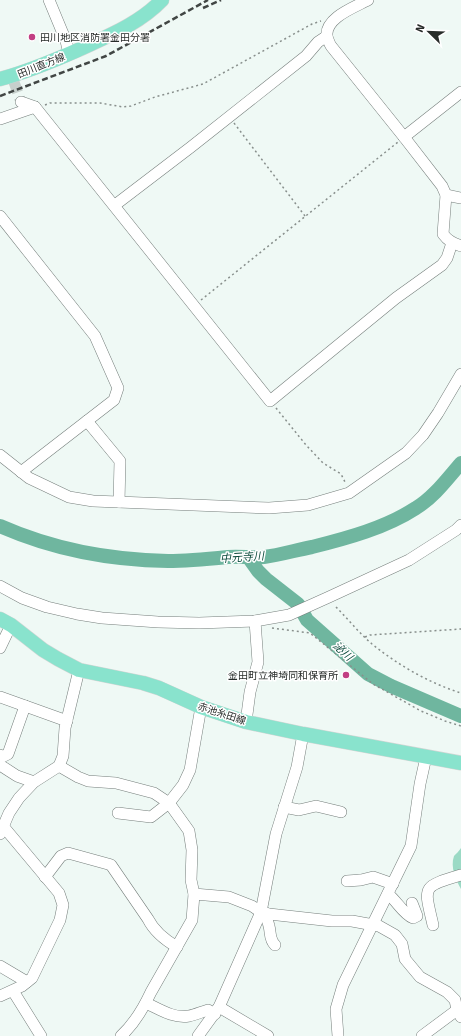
<svg xmlns="http://www.w3.org/2000/svg" width="461" height="1036" font-family="Signika,'Noto Sans JP',sans-serif">
<style>
.green{fill:#9bdac5}
.lines{fill:none;stroke-linecap:round;stroke-linejoin:round}
.river{stroke:#6fb69f;stroke-width:14}
.minor-tunnel{stroke:#c7d0cc;stroke-width:11;stroke-dasharray:11 5.5;stroke-linecap:butt}
.minor-casing{stroke:#767f7c;stroke-width:12}
.major-casing{stroke:#d4d5d4;stroke-width:15}
.path{stroke:#888f8c;stroke-width:1.5;stroke-dasharray:2 3;stroke-linecap:butt}
.minor{stroke:#fff;stroke-width:11}
.major{stroke:#89e3cd;stroke-width:14}
.rail{stroke:#414644;stroke-width:2.5;stroke-dasharray:6 3;stroke-linecap:butt}
.poi-dot{fill:#c23e83;stroke:#fff;stroke-width:1.5}
.labels{text-anchor:middle;stroke-width:3;stroke-linejoin:round;paint-order:stroke}
.poi-label{font-size:10px;fill:#282c2a;stroke:#fff;text-anchor:start}
.street-label{font-size:10px;fill:#282c2a;stroke:#fff}
.water-label{font-size:11px;font-style:italic;fill:#094839;stroke:#fff}
</style>
<rect width="100%" height="100%" fill="#eff9f5"/>
<path class="green" d="M461,848V889C456,880 450,867 454,856C456,854 459,851 461,848Z"/>
<g class="lines">
<g class="river">
<path d="M0,526C52,549 111,560 168,561C188,561 208,559 228,557C240,556 252,558 264,557C280,555 296,550 312,547C348,538 385,528 416,508C434,497 447,479 461,463"/>
<polyline points="248,557 258,571 266,579 298,604 307,620 368,674 391,686 461,716"/>
</g>
<polyline class="minor-tunnel" points="14,82 21,102"/>
<g class="minor-casing">
<g id="minor">
<polyline points="49,0 66,41 69,54"/>
<path d="M368,0C355,7 324,18 327,37C328,39 329,43 331,46L404,137L442,186L446,195L443,234C448,241 453,243 461,246"/>
<polyline points="21,102 35,107 270,401 396,298 442,265 447,258 452,243"/>
<polyline points="0,119 35,107"/>
<polyline points="404,137 461,92"/>
<polyline points="446,195 461,198"/>
<polyline points="115,205 191,147 306,56 318,42 327,36"/>
<polyline points="0,216 95,336 118,388 114,400 21,472"/>
<polyline points="87,421 120,461 119,502"/>
<polyline points="0,455 29,478 69,497 93,501 269,508 308,505 349,493 406,453 423,435 438,413 461,374"/>
<polyline points="0,586 22,598 47,607 77,614 102,618 158,622 199,623 255,621 289,615 329,597 409,560 456,530 461,525"/>
<polyline points="0,648 11,625"/>
<polyline points="0,697 67,721"/>
<polyline points="246,722 250,692 258,662 255,621"/>
<polyline points="0,755 2,757 8,754 25,706"/>
<polyline points="0,765 17,776 34,782"/>
<path d="M59,766L78,777L88,781L116,783L154,793L169,803L189,831L192,850L191,880L194,894L192,920L151,992C144,1007 134,1024 121,1036"/>
<polyline points="284,807 299,810 316,806 341,812"/>
<polyline points="118,813 151,817 169,803 183,785 190,770 201,707"/>
<polyline points="0,834 9,813 19,798 34,782 59,766 63,756 65,728 79,670"/>
<path d="M45,877L61,856L68,853L108,864L111,865L148,919C154,931 165,940 177,947"/>
<polyline points="347,881 361,880 373,877 393,884"/>
<polyline points="194,894 229,897 252,906 261,912 269,914 332,921 352,921 379,926 395,935 402,944 405,959 420,977 447,992 455,1000 457,1010 461,1017"/>
<path d="M388,894C397,901 403,914 413,918L417,916L412,903"/>
<path d="M266,913C266,919 268,921 269,926C271,933 269,939 275,945"/>
<path d="M433,925C424,886 421,887 461,875"/>
<polyline points="0,966 27,982"/>
<polyline points="13,991 41,1036"/>
<polyline points="0,996 22,986 32,978 60,920 63,905 59,893 3,826"/>
<path d="M146,1003C159,1009 174,1019 189,1016C195,1015 201,1012 208,1010L215,1014"/>
<polyline points="219,1007 268,1036"/>
<polyline points="198,1036 219,1007 261,912 276,834 297,767 303,734"/>
<polyline points="338,1036 336,1009 343,985 411,846 420,784 426,757"/>
<polyline points="422,1036 457,1010"/>
</g>
</g>
<g class="major-casing">
<g id="major">
<path d="M0,79C27,72 53,61 78,50C108,36 139,24 162,0"/>
<polyline points="0,619 11,625 43,650 58,659 79,670 143,683 159,688 201,707 246,722 303,734 461,763"/>
</g>
</g>
<g class="path">
<polyline points="45,105 50,103 100,103 123,107 131,106 155,97 203,84 312,24 321,21"/>
<polyline points="234,123 305,216"/>
<polyline points="201,300 398,142"/>
<polyline points="276,408 306,445 323,463 341,474 346,484"/>
<path d="M336,607C348,619 359,633 372,644C398,665 429,683 461,693"/>
<polyline points="272,628 310,633 373,684 421,711 445,721 461,726"/>
<polyline points="365,637 370,635 461,629"/>
</g>
<use href="#minor" class="minor"/>
<use href="#major" class="major"/>
<g class="rail">
<polyline points="203,8 221,0"/>
<polyline points="0,96 106,56 208,0"/>
</g>
</g>
<g class="poi-dot">
<circle cx="32" cy="37" r="4"/>
<circle cx="346" cy="675" r="4"/>
</g>
<g class="labels">
<g class="poi-label">
<text x="40" y="41">田川地区消防署金田分署</text>
<text x="338" y="679" text-anchor="end">金田町立神埼同和保育所</text>
</g>
<g class="street-label">
<text transform="translate(41 65) rotate(-22)" y="4">田川直方線</text>
<text transform="translate(222 713) rotate(18)" y="4">赤池糸田線</text>
</g>
<g class="water-label">
<text transform="translate(242 557) rotate(-4)" y="4">中元寺川</text>
<text transform="translate(343 651) rotate(42)" y="4">泌川</text>
</g>
</g>
<g transform="translate(429 32) rotate(293)" stroke="#ffffff" stroke-width="3" paint-order="stroke">
<path d="M0-3L7 15L0 10L-7 15Z" fill="#282c2a"/>
<text y="-6" font-size="11" font-weight="bold" text-anchor="middle" fill="#282c2a">N</text>
</g>
</svg>
